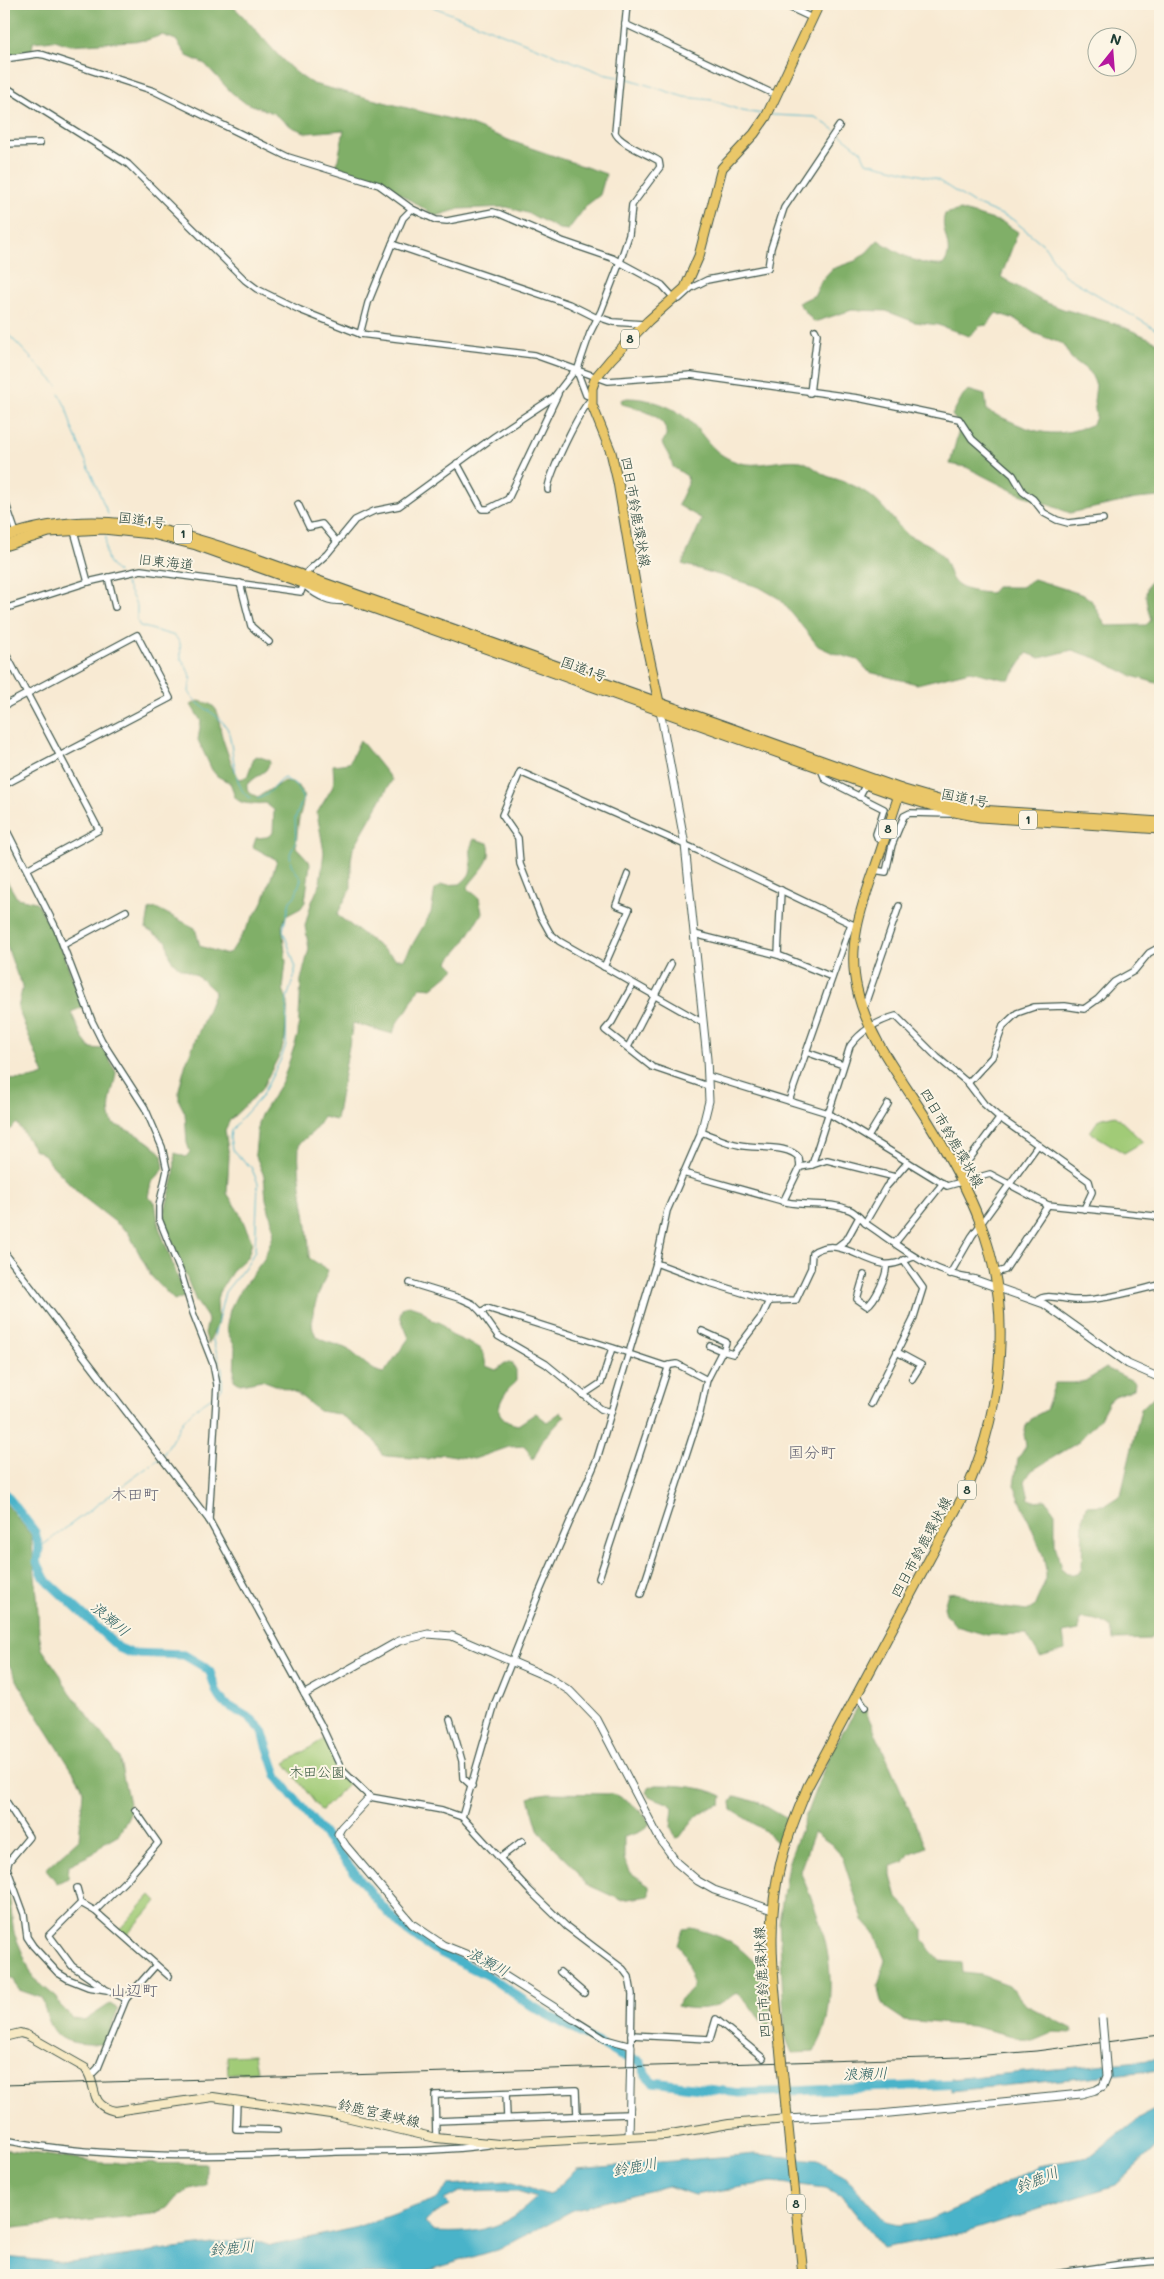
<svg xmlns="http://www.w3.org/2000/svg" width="1164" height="2279" font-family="Mali,'Klee One',sans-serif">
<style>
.green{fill:#a1cb77;stroke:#608456}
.forest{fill:#80af68;stroke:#50764e}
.water{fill:#4ab3c9;stroke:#34787e;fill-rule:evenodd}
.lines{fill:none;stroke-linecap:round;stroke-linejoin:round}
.stream{stroke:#4ab3c9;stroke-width:1}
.river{stroke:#4ab3c9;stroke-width:9}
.minor-casing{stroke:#40574c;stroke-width:8}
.tertiary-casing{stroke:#40574c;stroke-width:9}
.secondary-casing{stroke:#40574c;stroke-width:10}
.primary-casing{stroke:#40574c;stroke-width:11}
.trunk-casing{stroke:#40574c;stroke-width:11}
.minor{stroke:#fff;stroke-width:5.5}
.tertiary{stroke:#fff;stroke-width:7}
.secondary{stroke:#f7e9c3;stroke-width:8}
.primary{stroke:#eac769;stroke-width:9}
.trunk{stroke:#eac769;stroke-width:9}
.rail{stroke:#1f3d34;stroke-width:1}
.tertiary-bridge-casing{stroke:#40574c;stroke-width:9;stroke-linecap:butt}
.primary-bridge-casing{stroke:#40574c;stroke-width:11;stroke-linecap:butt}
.tertiary-bridge{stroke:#fff;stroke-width:7}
.primary-bridge{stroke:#eac769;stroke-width:9}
.labels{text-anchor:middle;stroke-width:4;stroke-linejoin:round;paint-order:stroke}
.shield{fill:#fcf5e5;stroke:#617469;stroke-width:1}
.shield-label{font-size:12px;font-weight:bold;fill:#1f3d34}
.street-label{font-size:14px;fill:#1f3d34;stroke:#fcf5e5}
.park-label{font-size:14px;fill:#395941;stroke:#fcf5e5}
.water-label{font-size:15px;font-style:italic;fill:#2c6061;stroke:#fcf5e5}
.quarter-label{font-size:16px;fill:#646473;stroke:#fcf5e5}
</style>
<rect width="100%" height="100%" fill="#fcf5e5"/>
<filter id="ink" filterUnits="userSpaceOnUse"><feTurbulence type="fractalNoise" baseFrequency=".02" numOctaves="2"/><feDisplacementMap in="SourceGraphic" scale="10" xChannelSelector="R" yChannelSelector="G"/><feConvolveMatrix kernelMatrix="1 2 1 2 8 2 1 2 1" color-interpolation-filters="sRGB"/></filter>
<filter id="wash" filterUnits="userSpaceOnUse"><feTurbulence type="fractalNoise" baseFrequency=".0096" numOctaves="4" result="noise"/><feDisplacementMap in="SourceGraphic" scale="20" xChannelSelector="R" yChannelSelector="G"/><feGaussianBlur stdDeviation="1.12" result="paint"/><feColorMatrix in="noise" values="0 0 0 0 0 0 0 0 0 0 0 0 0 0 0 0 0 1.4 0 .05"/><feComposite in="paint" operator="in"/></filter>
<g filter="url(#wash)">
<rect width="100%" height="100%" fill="#f8ead3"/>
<g class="green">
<polygon points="1115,1115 1143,1142 1124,1153 1090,1132 1099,1119"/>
<polygon points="324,1739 341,1772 350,1782 321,1811 285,1763"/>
<polygon points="151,1895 157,1901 125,1937 118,1931"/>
<polygon points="254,2055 257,2071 228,2074 227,2056"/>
</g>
<g class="forest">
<path d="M4,4H230C259,28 280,66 313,84L466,123L511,141L606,174L600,195L587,205L568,230L559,229L530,214L507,207L459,209L436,216L379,181L336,169L344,130L307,133L292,127L273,113L244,102L231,92L205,64L187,56L176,40L162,35L147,40L69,45L55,40L33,42L32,52L4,55Z"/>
<path d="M960,210L1004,223L1018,232L1001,277L1042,301L1063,309L1119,325L1160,343V497L1136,499L1070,513L1015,492L966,467L950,464L960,426L952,415L963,395L968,390L985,395L987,411C1030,429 1047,443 1093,424L1096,417L1094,401L1096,385L1090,372L1071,358L1063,344L1034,333L1015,319L996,313L987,325L980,326L969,336L938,325L915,322L886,311L852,310L814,322L798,303L815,295L821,281L832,269L855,261L867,252L878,240C897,252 919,267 943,265C957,248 938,232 945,214Z"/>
<path d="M627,398C648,398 670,405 686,418C706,434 709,453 737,462C758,469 779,458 801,461C810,463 818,472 827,476C835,479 844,481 852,485C874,494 887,512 902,530C909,538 922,540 931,546C962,567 933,590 991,593L996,587H1021L1034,579L1084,595L1091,600L1106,626L1146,625L1151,620C1145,598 1141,587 1160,571V684L1132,676L1096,658L1072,650L1040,658L1027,653L1010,679H1003L970,671L917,684L869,672L858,660L833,653L818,646L780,599L759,587L682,564L702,519L678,505L688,484L687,476L673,467C671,457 666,452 662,443C664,440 667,435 666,432C665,414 635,408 622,404L621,400Z"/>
<path d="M198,701C224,704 217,720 222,736C224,744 235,775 240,779L247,777L254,758L257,756L269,760L270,763L266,770L247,784C246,792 251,794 258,797L284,781C310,786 304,799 299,819C297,828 297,838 296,847L309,861L310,864L305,902L301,908L286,916L282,926L286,962L283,989L288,1003L285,1038L281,1052L261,1090L230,1120L225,1130L229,1157L227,1193L240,1214L252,1242L248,1256L234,1269L219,1292L217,1299L218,1323L208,1344L205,1333L208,1321L207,1317L196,1301L163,1218L174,1177L175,1153L186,1157L190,1152L187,1143L185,1113L179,1101V1089L186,1063L215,992C207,984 200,977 190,972C171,964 170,961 167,941L146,929L149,910L156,908L195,928L200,946L224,954L231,952L263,902L277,860L253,847L256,838L267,837L273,833L274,810L265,803C256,804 238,806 234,795C233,791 232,787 230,783L217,776L212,770L198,740L201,721L191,705Z"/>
<path d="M360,740L392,780L353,849L351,860V888L337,915L396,959H404L431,913L435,889L441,885L460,884C482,868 464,856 474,839L488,843C495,862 476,873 467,888L479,898L482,913L463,944L448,962L455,969L432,988L421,987C414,993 414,998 410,1005C403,1018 397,1017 393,1034L353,1023L336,1120L323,1117L314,1131L299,1144C296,1182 310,1220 309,1258L328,1270C323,1285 303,1323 317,1336C326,1344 339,1344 349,1350C359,1357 371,1372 384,1373L409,1338L400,1316L402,1308L409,1305L421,1309L432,1320L441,1323L451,1335L480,1348L484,1355L486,1366L496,1370L505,1363H512L516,1370V1381C501,1396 486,1419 518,1425L536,1413L547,1422L561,1412L565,1416L543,1439L533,1460L525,1446L509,1447L474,1459L443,1454L427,1459L386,1456L382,1455L375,1440L349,1420L338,1414L319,1411L297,1393L262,1380L240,1384L234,1380L235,1347L228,1333L227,1325L230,1309L237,1295L264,1259L273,1236L274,1229L266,1199L264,1176L255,1154L258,1123L261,1115L283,1080L298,1035L301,980L309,949L305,926L311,904L320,883L324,852L317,813L332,788L334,781L333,765L349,763Z"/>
<path d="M4,876L17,898L36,902L38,904L63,952L83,1007L71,1012L83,1039L90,1048L104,1049L116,1072C115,1087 104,1109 113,1124C131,1131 150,1140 162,1155L164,1169L151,1183L148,1197L155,1202L159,1227L185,1297L174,1300L151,1276L128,1232L83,1197L49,1162L45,1155L34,1149L17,1123L4,1136V1078C18,1081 31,1080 44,1075L18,1008L23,985L17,975L4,938Z"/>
<path d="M1106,1368L1135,1382L1134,1389L1115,1396L1109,1401L1100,1418L1077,1443L1031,1471L1025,1481L1029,1499L1033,1501L1046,1500L1055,1513V1544L1061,1569L1067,1574H1078L1082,1568L1083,1517L1086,1506L1105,1505L1121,1495L1141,1409L1152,1398L1160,1394V1627L1150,1639L1113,1640L1111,1627C1103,1621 1088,1617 1079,1619V1630L1063,1633L1065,1650L1040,1657L1026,1634L987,1635L956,1626L946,1614L944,1607L948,1593L956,1592L969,1598L998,1607L1027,1611L1034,1607L1046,1579V1570L1043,1555L1014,1485L1018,1459L1026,1446L1024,1434L1026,1426L1033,1417L1046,1410L1055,1383H1074L1086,1381Z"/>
<polygon points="4,1501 31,1535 37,1596 39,1634 42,1649 61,1676 64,1684 119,1757 130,1808 129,1815 119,1834 105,1842 94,1853 69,1865 68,1878 57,1883 46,1869 79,1839 83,1792 81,1784 27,1699 4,1655"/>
<path d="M859,1705H863L926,1847L909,1854L904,1862L891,1866V1876L897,1898L913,1914L923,1930V1939L930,1950L940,1961L962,1963L963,1973L982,1975L1009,1985L1026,2005L1073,2029L1072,2033L1054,2032L1033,2041L972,2026L904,2020L886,2008L882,2001L878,1986L885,1960L874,1932L863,1920L842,1856L831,1844L814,1832L800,1871C822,1924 837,1961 827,2020C825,2031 819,2042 814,2052L792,2053L785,2036L779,1922L788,1864L816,1788L833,1748Z"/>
<path d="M655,1785C677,1785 703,1786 722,1796L721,1804C700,1809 692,1821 680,1837L676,1838L671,1827L673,1807C665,1800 654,1800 646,1793L648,1788Z"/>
<path d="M548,1793L612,1794C628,1798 640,1810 650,1822C646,1832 634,1834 624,1837V1859L631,1873L649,1885V1896L621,1900L584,1883L576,1869L546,1840L538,1829L529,1798L535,1795Z"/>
<polygon points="735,1796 760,1803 789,1820 780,1845 764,1830 732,1810 731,1802"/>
<path d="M4,1880L8,1887L14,1933L33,1978L57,1998L60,2005L74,2019L84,2021L110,2004L118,2009L105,2044C61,2045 52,2040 42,1998L19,1990L14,1983L15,1981L4,1973Z"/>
<path d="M691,1928C716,1934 734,1941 752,1960C758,1965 764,1970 766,1978C771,1995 770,2012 770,2029C756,2019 751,2002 737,1993C731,1995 729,1999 724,2002C708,2010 693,2010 677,2006L680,1999L690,1992L693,1985L685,1954L678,1945L683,1929Z"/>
<polygon points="4,2149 102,2163 206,2164 206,2185 190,2189 177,2197 168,2208 153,2214 4,2229"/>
</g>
<g class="water">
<polygon points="1160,2059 1160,2070 951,2091 951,2079"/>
<path d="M1160,2107V2139L1153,2150L1116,2185L967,2232L883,2248L843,2198L826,2188L772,2182L694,2195L668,2186L575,2209L500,2249L416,2274L4,2275V2257L70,2263L250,2239L271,2246L354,2228L436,2199L449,2185L507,2181L549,2195L577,2169L755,2154L817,2160L844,2175L886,2222L899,2225L929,2220L966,2204L1038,2166L1089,2157L1141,2117ZM517,2191L537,2197C505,2229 479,2234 435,2232L425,2223L431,2216L450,2206L444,2200L459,2192Z"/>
</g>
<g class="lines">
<g class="stream">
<polyline points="426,4 607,75 619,77"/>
<polyline points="623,77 684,97 712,100 742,111 763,114"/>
<polyline points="772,115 815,117 835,130"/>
<polyline points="838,133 861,151 866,162 936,179 973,203 1012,219 1044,245 1064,275 1160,332"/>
<polyline points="4,330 57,385"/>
<polyline points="59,394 66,407 72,428 108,514"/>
<path d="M106,537C105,550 105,565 118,572"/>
<path d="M122,577L137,606V621L140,626L175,636L180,643L181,658L191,676L189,692C198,709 217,711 227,728C235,742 231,813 264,796C272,792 276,782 284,778L296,785L303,799L295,819L296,840L290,854L291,864L301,879L295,896L290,901L283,930L295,965V974L287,998L286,1045L280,1061L261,1097L238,1122L231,1131L230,1138L232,1149L238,1156L251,1167L258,1183L255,1250L249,1262L225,1292L213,1341L222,1370V1389L218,1393"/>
<polyline points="163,1455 183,1421 193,1410 215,1395"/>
<polyline points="39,1548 160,1458"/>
</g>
<polyline class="river" points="4,1492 35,1532 39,1548 37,1562 45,1579 119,1648 131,1653 184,1655 203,1666 210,1672 217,1693 224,1703 251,1719 262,1730 278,1778 381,1905 403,1928 427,1946 488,1976 532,2006 621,2056 640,2061 646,2075 653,2082 739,2093 961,2084"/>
</g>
</g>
<g filter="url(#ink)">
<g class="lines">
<g class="minor-casing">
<g id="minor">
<polyline points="782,4 812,18"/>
<polyline points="1154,4 1160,6"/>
<polyline points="625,24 776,95"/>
<polyline points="4,59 38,54 44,55 154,91 288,157 379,185 412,209 436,220 447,221 493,212 500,214 562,241 612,258 662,285 674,298 679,299 691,288 707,280 768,268 771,248 784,208 839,126"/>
<polyline points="4,86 128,164 245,280 257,289 300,310 360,334 535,355 608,381 691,375 858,398 959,419 972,439 1013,475 1023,492 1033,499 1044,513 1057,520 1068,523 1103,519"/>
<polyline points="4,144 40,143"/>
<polyline points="392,244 569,304 597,318"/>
<polyline points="598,317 613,322 644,324"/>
<polyline points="360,334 368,303 394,239 403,218 412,209"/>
<polyline points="810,393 817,334 815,330"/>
<path d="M591,397L586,395L577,371L590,333L601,311L620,262L629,235L632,205L660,167L659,161C648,154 618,143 615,132L627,4"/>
<polyline points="457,463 482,509 488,509 508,499 558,394"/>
<path d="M548,490C546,480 582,405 591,400"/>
<polyline points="4,498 16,533"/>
<polyline points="298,504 309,527 322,524 337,542"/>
<polyline points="74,531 88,582"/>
<polyline points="108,577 115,607"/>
<polyline points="240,583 251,626 269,642"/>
<path d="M305,586C318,597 330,603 348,601"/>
<polyline points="4,609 88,582 141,570 301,592 308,571 327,554 355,520 374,511 399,506 495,436 554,397 575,370"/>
<polyline points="4,650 99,830 27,869"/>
<polyline points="4,706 137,635 170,698 4,785"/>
<polyline points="820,767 825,779 884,809 876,834 878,839 884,841"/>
<polyline points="859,797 866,784"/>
<polyline points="4,825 57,930 92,1021 102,1041 145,1108 162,1147 167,1170 159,1206 159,1219 181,1273 193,1313 213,1364 217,1385 209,1520"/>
<polyline points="874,870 886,872 892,845 904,816 910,813 951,814"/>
<polyline points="781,890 778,955 832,977"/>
<polyline points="694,934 778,955"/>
<polyline points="63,945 126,911"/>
<polyline points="604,967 629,910 616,905 628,874"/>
<polyline points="633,984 612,1022 605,1030 652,1067 708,1086"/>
<polyline points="863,1010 899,906"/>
<polyline points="703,1023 559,941 550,933 540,915 520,864 518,838 502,815 520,772 699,851 856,926"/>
<polyline points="628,1047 671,964"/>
<polyline points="806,1052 843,1065"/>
<polyline points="708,1076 828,1113 947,1186 990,1174 1048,1205 1154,1216 1160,1219"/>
<polyline points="968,1083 992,1057 1003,1026 1017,1013 1034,1007 1065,1006 1084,1009 1098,999 1114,982 1134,971 1149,953 1160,947"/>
<polyline points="789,1101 851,924"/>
<path d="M701,1132C713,1136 726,1143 739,1145C755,1149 789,1144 799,1158L800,1167L812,1165L850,1046C862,1030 878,1021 896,1016L937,1057L968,1083L984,1104L1000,1118L1089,1181L1092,1192L1084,1209"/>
<polyline points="868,1137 888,1104"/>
<polyline points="812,1165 827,1160 895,1177"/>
<path d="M683,1173L786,1202C808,1207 829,1201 850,1210C857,1213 862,1221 868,1225C902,1248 931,1273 973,1279"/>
<polyline points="959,1173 1000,1118"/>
<polyline points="783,1202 800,1167"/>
<polyline points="865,1223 886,1187 908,1162"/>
<polyline points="895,1243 943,1183"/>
<polyline points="838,1246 847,1239 859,1217"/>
<polyline points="4,1252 209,1520 320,1723 342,1770 370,1797 442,1810 462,1817 529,1890 566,1926 623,1969 629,1977 632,1994 631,2046 605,2039 573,2019"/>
<path d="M656,1263L704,1281L769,1301L796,1300L811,1268L812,1253C837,1236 858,1259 884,1264C893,1266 905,1260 914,1257"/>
<polyline points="994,1273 1005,1270 1048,1205"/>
<polyline points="950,1274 972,1236 1038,1145"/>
<path d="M864,1275L857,1299L867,1306C875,1301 888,1274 886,1265"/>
<polyline points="410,1283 462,1299 473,1304 481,1312 498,1336 546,1364 601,1409 611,1412"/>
<path d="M1037,1301C1046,1292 1063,1300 1075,1300C1102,1301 1133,1291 1160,1285"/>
<polyline points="481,1312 487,1308 629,1353"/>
<polyline points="702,1331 726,1342 723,1352"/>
<polyline points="710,1346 722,1351"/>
<polyline points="897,1352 921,1365 912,1379"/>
<polyline points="629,1354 665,1366 677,1364 707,1380"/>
<polyline points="583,1395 601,1383 612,1348"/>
<polyline points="871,1404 913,1320 923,1288 903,1260"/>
<polyline points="599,1578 669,1365"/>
<polyline points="641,1594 700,1413 707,1380 722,1351 733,1354 762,1316 769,1301"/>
<polyline points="857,1694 865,1707"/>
<polyline points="450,1719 462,1761 463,1778 472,1786"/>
<polyline points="4,1798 29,1837 9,1861 7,1868 24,1914 27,1937 33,1946 58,1973 68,1979 88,1987 107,1990 126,1999"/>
<polyline points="462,1817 495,1703 539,1593 597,1459 656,1263 667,1211 701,1133"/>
<polyline points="500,1858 522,1841"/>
<polyline points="77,1888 81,1903"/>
<polyline points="95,1911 128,1878 158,1843 135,1810"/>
<polyline points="560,1972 584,1993"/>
<polyline points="104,1988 72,1966 49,1935 81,1903 95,1911 169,1976"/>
<polyline points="631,2035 710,2039 716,2019 763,2058"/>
<polyline points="91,2075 98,2068 126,1999 156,1965"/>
<polyline points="506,2093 507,2118"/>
<polyline points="237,2101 236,2129 278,2130"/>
<polyline points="436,2121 629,2114"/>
<polyline points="436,2138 435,2095 576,2090 577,2116"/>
<path d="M4,2140C113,2161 226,2156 336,2152C387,2151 438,2152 488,2145"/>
<polyline points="1048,2275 1122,2264 1160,2261"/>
</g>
</g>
<g class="tertiary-casing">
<g id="tertiary">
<polyline points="660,710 685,845 707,1059 709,1101 701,1133"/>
<polyline points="973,1279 1044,1304 1128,1364 1160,1378"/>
<polyline points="305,1694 399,1641 428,1634 452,1636 548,1677 570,1691 597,1719 658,1836 677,1863 698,1881 714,1890 772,1910"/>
<polyline points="370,1797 341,1828 338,1834 346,1846 412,1924 443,1945 478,1959 573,2019"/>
<polyline points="787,2119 880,2114 1081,2094 1096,2090 1103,2086"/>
<polyline points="629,2137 631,2046"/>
</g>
</g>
<g class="secondary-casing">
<path id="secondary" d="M4,2037L20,2033L27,2035L85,2068C99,2085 87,2105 115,2111L213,2097L337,2115L436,2138L499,2144L665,2135L729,2124L787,2119"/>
</g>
<g class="primary-casing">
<g id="primary">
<polyline points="660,707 642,624 618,482 611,452 592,405 592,388 596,377 611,359 648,321 685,288 699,256 722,168 754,134 766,117 819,4"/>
<path d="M780,2046C774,1984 765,1923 781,1862C787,1836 798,1811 808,1786L968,1487C1003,1404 1013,1307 980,1222C966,1185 947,1152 926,1118C901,1078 867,1036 857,989C847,947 861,907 875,868C884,842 892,815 901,789"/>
<polyline points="786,2107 803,2275"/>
</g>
</g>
<g class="trunk-casing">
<g id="trunk">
<path d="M4,537C90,507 163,526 246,555L901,789L956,805L980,810L1160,822"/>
<polyline points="4,546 49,532 103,529 152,534 196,545 899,796 950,811 980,817 1160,829"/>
</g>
</g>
<use href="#minor" class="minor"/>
<use href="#tertiary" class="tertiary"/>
<use href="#secondary" class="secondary"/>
<use href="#primary" class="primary"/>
<use href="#trunk" class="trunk"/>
<polyline class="rail" points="4,2085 961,2057 1036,2051 1160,2035"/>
<g class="tertiary-bridge-casing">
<polyline id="tertiary-bridge" points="1102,2018 1107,2076 1103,2086"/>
</g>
<g class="primary-bridge-casing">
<polyline id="primary-bridge" points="780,2046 786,2107"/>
</g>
<use href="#tertiary-bridge" class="tertiary-bridge"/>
<use href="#primary-bridge" class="primary-bridge"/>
</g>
</g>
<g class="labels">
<g class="shield">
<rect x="621" y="329.5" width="18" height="19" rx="4"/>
<rect x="174" y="524.5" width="18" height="19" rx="4"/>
<rect x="1019" y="810.5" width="18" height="19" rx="4"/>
<rect x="879" y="819.5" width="18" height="19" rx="4"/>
<rect x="958" y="1480.5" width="18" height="19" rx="4"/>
<rect x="787" y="2194.5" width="18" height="19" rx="4"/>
</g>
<g class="shield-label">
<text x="630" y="343">8</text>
<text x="183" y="538">1</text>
<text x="1028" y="824">1</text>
<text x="888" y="833">8</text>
<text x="967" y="1494">8</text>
<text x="796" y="2208">8</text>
</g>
<g class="street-label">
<text transform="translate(636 512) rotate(80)" y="5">四日市鈴鹿環状線</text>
<text transform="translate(142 520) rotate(7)" y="5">国道1号</text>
<text transform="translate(166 562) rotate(6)" y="5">旧東海道</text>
<text transform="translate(584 669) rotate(20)" y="5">国道1号</text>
<text transform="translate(965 798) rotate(11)" y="5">国道1号</text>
<text transform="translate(952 1138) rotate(60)" y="5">四日市鈴鹿環状線</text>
<text transform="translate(921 1547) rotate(-62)" y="5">四日市鈴鹿環状線</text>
<text transform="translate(762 1982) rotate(-93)" y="5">四日市鈴鹿環状線</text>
<text transform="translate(379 2113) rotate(13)" y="5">鈴鹿宮妻峡線</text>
</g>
<g class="park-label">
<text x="317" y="1777">木田公園</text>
</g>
<g class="water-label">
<text transform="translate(110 1619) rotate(40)" y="5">浪瀬川</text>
<text transform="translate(488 1962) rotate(28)" y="5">浪瀬川</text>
<text transform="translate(865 2074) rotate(-2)" y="5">浪瀬川</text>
<text transform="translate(635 2167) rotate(-10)" y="5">鈴鹿川</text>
<text transform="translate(1037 2180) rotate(-22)" y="5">鈴鹿川</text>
<text transform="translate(232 2248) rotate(-5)" y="5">鈴鹿川</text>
</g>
<g class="quarter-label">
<text x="812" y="1458">国分町</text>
<text x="135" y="1500">木田町</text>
<text x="134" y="1996">山辺町</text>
</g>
</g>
<rect width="1164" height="2279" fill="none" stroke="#fcf5e5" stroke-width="20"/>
<g transform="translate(1112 52) rotate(17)"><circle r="24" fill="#fcf5e5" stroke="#a4ab9e"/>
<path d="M0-4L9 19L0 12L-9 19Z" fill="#b5179e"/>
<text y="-8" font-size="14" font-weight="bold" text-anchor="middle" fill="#1f3d34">N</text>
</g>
</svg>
